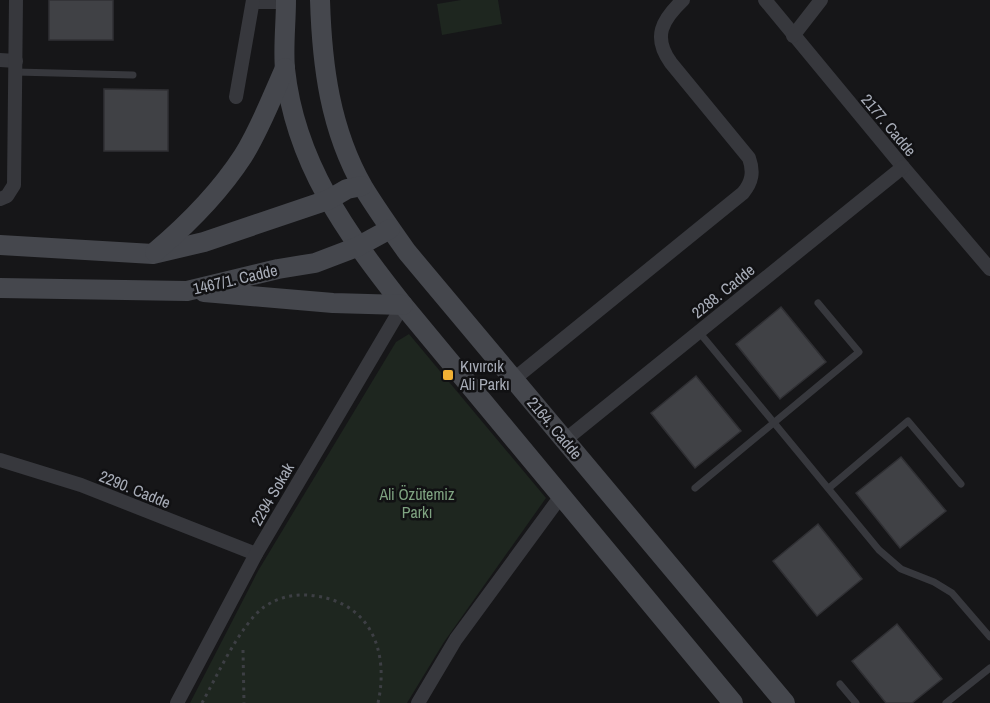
<svg xmlns="http://www.w3.org/2000/svg" width="990" height="703" font-family="'Archivo Narrow',sans-serif">
<style>
.green{fill:#1e261f}
.building{fill:#404145;stroke:#303034;stroke-width:1.5}
.lines{fill:none;stroke-linecap:round;stroke-linejoin:round}
.path{stroke:#3d3f44;stroke-width:3;stroke-dasharray:3 4.5;stroke-linecap:butt}
.lane{stroke:#37383d;stroke-width:7}
.street{stroke:#37383d;stroke-width:14}
.secondary{stroke:#45474d;stroke-width:20}
.poi-dot{fill:#f2b134;stroke:#111113;stroke-width:2}
.labels{text-anchor:middle;stroke-width:5;stroke-linejoin:round;paint-order:stroke}
.street-label{font-size:16px;fill:#a8adb8;stroke:#111113}
.poi-label{font-size:16px;fill:#a8adb8;stroke:#111113;text-anchor:start}
.park-label{font-size:16px;fill:#7fa381;stroke:#111113}
</style>
<rect width="100%" height="100%" fill="#161618"/>
<g class="green">
<polygon points="461,0 498,0 502,24 442,35 437,4"/>
<polygon points="409,334 546,498 444,642 407,703 190,703 258,571 396,342"/>
</g>
<g class="building">
<rect x="49" y="0" width="64" height="40"/>
<polygon points="104,89 168,90 168,151 104,151"/>
<polygon points="781,307 826,362 780,399 736,344"/>
<polygon points="696,376 741,431 695,468 651,413"/>
<polygon points="901,457 946,511 900,548 856,493"/>
<polygon points="818,524 862,579 817,616 773,561"/>
<polygon points="897,624 942,679 912,703 886,703 852,661"/>
</g>
<g class="lines">
<g class="path">
<polyline points="243,650 244,703"/>
<path d="M202,703C217,676 240,625 264,607C280,596 298,593 316,596C372,604 389,653 378,703"/>
</g>
<g class="lane">
<polyline points="16,72 133,75"/>
<polyline points="699,332 879,550 901,569 934,582 952,593 990,637"/>
<polyline points="695,488 859,352 818,303"/>
<polyline points="829,488 908,421 961,484"/>
<polyline points="840,684 856,703"/>
<polyline points="946,703 990,668"/>
</g>
<g class="street">
<polyline points="765,0 903,167 990,269"/>
<polyline points="253,2 286,2"/>
<polyline points="793,36 821,0"/>
<polyline points="0,60 16,61"/>
<polyline points="236,97 253,0"/>
<polyline points="0,199 7,196 14,185 16,0"/>
<path d="M514,379L743,193C752,182 754,172 749,158L671,63C652,37 662,20 683,0"/>
<polyline points="565,440 903,167"/>
<polyline points="0,460 81,485 256,554"/>
<polyline points="177,703 256,554 403,305"/>
<polyline points="418,703 456,639 561,496"/>
</g>
<g class="secondary">
<path d="M286,0C286,23 283,47 285,69C295,163 347,234 403,305L733,703"/>
<path d="M320,0C322,66 330,129 363,187C377,210 392,231 407,252L785,703"/>
<polyline points="0,245 153,254 204,242 328,200 347,189 362,186"/>
<path d="M155,252C188,224 219,193 243,156C260,129 272,97 285,68"/>
<polyline points="0,288 187,291 278,269 315,263 357,247 390,229"/>
<polyline points="204,292 333,303 403,305"/>
</g>
</g>
<rect class="poi-dot" x="442" y="369" width="12" height="12" rx="3"/>
<g class="labels">
<g class="street-label">
<text transform="translate(889 125) rotate(50)" y="6">2177. Cadde</text>
<text transform="translate(235 279) rotate(-13)" y="6">1467/1. Cadde</text>
<text transform="translate(723 291) rotate(-39)" y="6">2288. Cadde</text>
<text transform="translate(555 428) rotate(50)" y="6">2164. Cadde</text>
<text transform="translate(135 489) rotate(22)" y="6">2290. Cadde</text>
<text transform="translate(272 494) rotate(-60)" y="6">2294 Sokak</text>
</g>
<g class="poi-label">
<text x="460" y="372">Kıvırcık<tspan x="460" dy="18">Ali Parkı</tspan></text>
</g>
<g class="park-label">
<text x="417" y="500">Ali Özütemiz<tspan x="417" dy="18">Parkı</tspan></text>
</g>
</g>
</svg>
